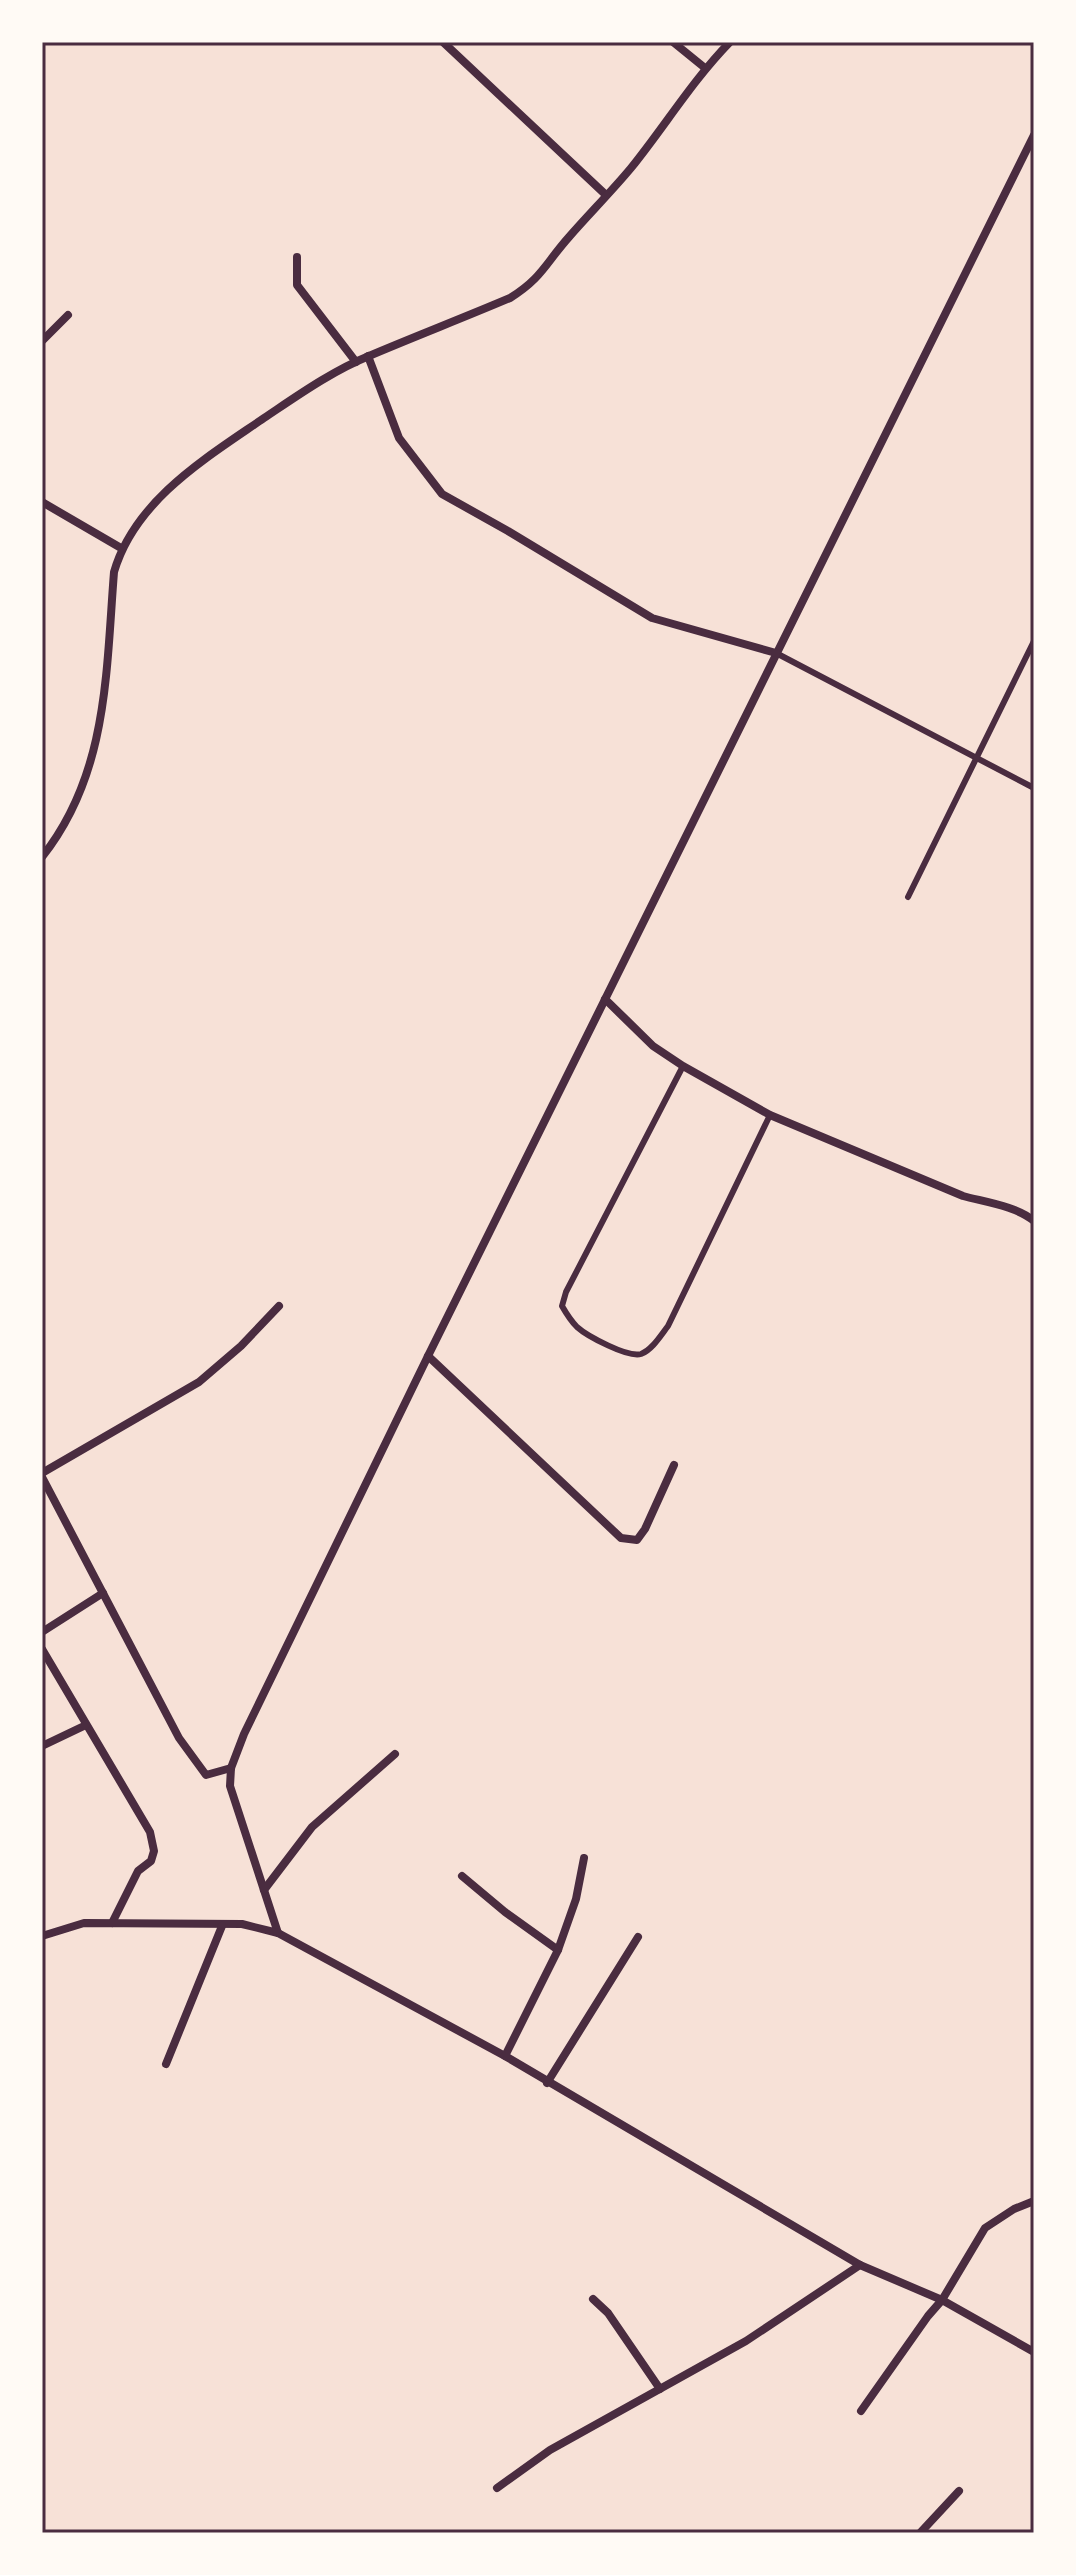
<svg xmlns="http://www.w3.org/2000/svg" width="1076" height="2575" font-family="Signika,sans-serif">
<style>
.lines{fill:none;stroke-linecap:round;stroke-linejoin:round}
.service{stroke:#4a2c40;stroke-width:6}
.minor{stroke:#4a2c40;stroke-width:8}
.neatline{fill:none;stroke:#4a2c40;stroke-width:3}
</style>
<rect width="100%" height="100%" fill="#f7e1d7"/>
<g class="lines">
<g class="service">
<polyline points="776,653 1034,788"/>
<polyline points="908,897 1034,641"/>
<path d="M683,1066L566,1292L562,1306C566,1313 571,1321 577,1327C587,1336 628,1358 641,1354C652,1350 661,1335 668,1326L770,1115"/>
</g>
<g class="minor">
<polyline points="443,42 606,195"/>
<polyline points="673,42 705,68"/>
<polyline points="1034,135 428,1356 244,1734 231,1768 230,1786 278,1933 505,2056 860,2265 942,2300 1034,2352"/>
<polyline points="297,257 297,285 356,362"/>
<polyline points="42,341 68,315"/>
<polyline points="368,356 399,438 442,494 508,531 652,618 776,653"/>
<polyline points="42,502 121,548"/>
<path d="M42,857C108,774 106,673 114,572C135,500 206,458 264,418C297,396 332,371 369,356C416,336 463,318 510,298C542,278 545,264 569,237C589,214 611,192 631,168C665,126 692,81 730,42"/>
<path d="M605,999L653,1046L683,1066L770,1115L963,1196C985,1202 1016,1206 1034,1221"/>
<polyline points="428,1356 621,1538 637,1540 645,1529 674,1465"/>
<polyline points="42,1473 199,1382 241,1346 279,1306"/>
<polyline points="42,1477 179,1738 206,1775 231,1768"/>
<polyline points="42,1632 103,1593"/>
<polyline points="42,1649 150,1832 154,1851 151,1861 138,1871 112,1923"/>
<polyline points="42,1746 86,1725"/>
<polyline points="462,1876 505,1912 558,1950"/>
<polyline points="264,1890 312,1827 395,1754"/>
<polyline points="42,1936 84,1923 242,1924 278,1933"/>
<polyline points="505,2056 558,1950 576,1899 584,1858"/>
<polyline points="166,2064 222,1926"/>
<polyline points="547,2083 638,1937"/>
<polyline points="593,2299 608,2313 660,2389"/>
<polyline points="861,2411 928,2316 942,2300 985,2228 1014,2209 1034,2201"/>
<polyline points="497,2488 550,2450 746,2341 860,2265"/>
<polyline points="920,2533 959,2491"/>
</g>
</g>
<rect width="1076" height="2575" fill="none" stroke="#fffaf5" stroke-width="88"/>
<rect x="44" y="44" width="988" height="2487" class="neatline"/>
</svg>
